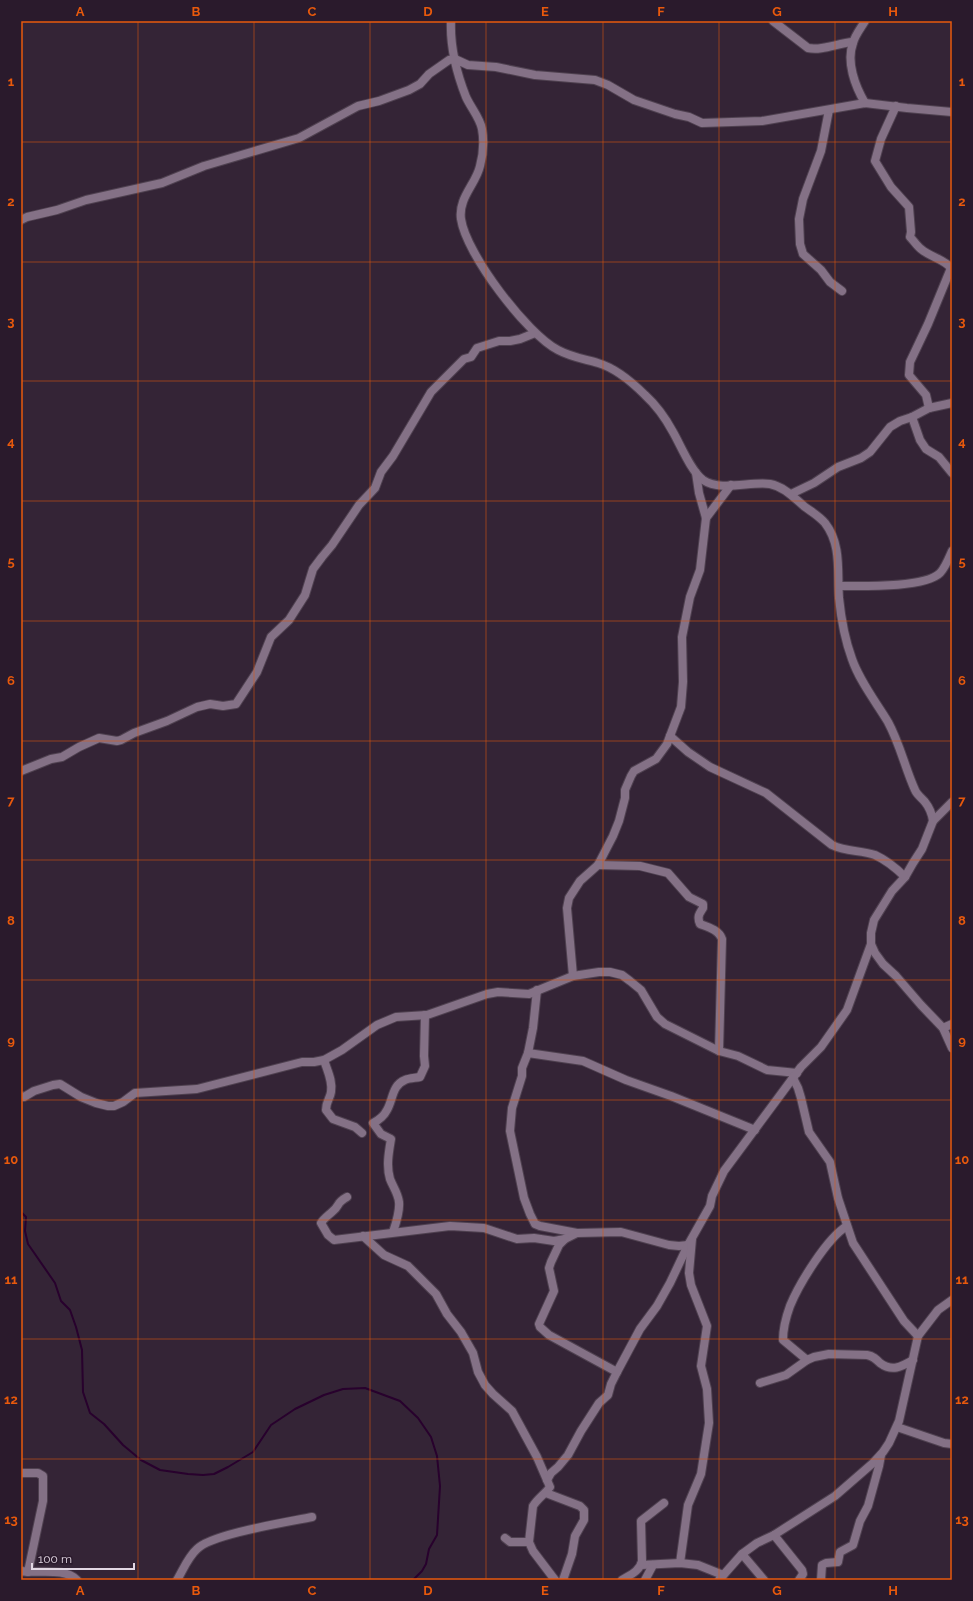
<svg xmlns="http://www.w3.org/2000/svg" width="973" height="1601" font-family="Raleway,sans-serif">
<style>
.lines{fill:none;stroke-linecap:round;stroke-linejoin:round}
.stream{stroke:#28012d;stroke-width:2}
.minor-casing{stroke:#4f4150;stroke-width:10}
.minor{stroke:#847186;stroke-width:8}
.grid{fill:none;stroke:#e8590c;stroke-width:1;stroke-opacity:0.55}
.neatline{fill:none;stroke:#e8590c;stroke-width:1.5}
.grid-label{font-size:13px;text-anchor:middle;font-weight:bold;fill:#e8590c}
</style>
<rect width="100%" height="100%" fill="#342436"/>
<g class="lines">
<polyline class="stream" points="21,1212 26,1217 25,1231 28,1244 55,1283 61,1301 70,1310 76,1327 82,1350 83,1392 90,1413 104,1424 123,1445 141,1460 160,1470 188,1474 203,1475 214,1474 228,1467 253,1452 271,1425 295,1409 324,1395 343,1389 365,1388 400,1401 418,1418 431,1437 437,1456 440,1486 437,1535 429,1549 426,1564 422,1571 413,1580"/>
<g class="minor-casing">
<g id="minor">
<path d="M451,21C450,45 457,74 466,97C471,108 480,118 482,129C484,140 483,155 480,166C476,184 458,198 461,219C466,254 527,334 558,350C571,357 584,359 598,363C615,368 632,382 645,395C656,405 666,419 673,432C681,446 691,471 703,480C721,492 751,481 770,484C785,487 794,498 805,507C812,512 819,516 825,523C842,545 837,572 839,598C841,618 845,640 852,659C860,682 876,702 888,722C900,744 905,768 915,790C917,795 922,798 925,802C929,807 932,814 933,821L922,849L913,863L905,877L892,891L874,920L871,933V944L875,953L883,964L896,976L921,1005L943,1028L952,1048"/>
<path d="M773,21L808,48C822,51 838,43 853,42"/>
<path d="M865,21C861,28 855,35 853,43C846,62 855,86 865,103"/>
<path d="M896,106L881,139L875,161L891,187L909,207L911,232L910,237C914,241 917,246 921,249C930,257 944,259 951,268L928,324L910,362L909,375L926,395L929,408"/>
<polyline points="829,110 821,151 803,199 799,219 800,244 803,254 821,270 830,282 842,291"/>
<polyline points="21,220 27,217 57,210 86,200 162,183 204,166 299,138 358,106 379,101 409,90 420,84 429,74 449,60 455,59 468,65 496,67 535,75 595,80 608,85 634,100 675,114 689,117 702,123 762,121 865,103 907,108 952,112"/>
<polyline points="912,417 920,440 926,449 939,457 952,473"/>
<polyline points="791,494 814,483 838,467 861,458 870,452 890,427 900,421 912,417 929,408 952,403"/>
<polyline points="706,518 731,485"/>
<path d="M839,586C861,586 925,588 940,573C945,568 949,558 952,551"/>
<path d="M670,736L688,752L710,767L766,793L832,845C846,852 861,850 875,855C886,860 896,868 905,877"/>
<polyline points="21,771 51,759 62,757 79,747 99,738 117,741 121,740 134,733 167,721 197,707 210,704 223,706 236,704 257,672 271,637 289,620 305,595 313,569 322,557 332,545 359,505 375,488 381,472 393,456 431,392 464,359 471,357 477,348 499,341 510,341 520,339 535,333"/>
<polyline points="933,821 952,802"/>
<path d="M598,865L640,866L668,873L689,897L703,904V908C699,914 697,917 700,924C708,927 719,930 722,939L719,1051"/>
<polyline points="573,976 567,908 569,898 580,881 598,865 613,836 619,821 625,798 625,790 631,776 634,771 656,759 667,744 681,707 683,682 682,637 690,597 700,570 706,518 699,493 696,473"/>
<polyline points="537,990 533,1028 528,1053 522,1068 522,1076 512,1108 510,1131 524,1198 530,1214 535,1224 540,1226 577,1233"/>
<polyline points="943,1028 952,1024"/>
<polyline points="528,1053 583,1061 626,1080 671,1096 755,1130"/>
<path d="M324,1060C327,1070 333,1081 331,1092C330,1099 326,1101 326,1110L333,1119L355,1127L362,1133"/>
<polyline points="793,1078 798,1088 801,1098 809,1132 830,1162 838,1198 853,1243 904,1321 918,1336"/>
<polyline points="21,1096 24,1097 34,1091 53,1085 60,1084 81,1097 96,1103 108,1106 114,1106 123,1102 135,1093 197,1089 302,1062 314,1062 324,1060 342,1050 377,1025 396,1017 427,1015 487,994 498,992 529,994 573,976 599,972 610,972 622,975 630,981 641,990 657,1017 665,1024 719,1051 738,1056 767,1070 797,1073"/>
<path d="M347,1197C336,1203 340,1205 333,1211C329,1215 324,1218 321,1223L328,1235L334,1240L450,1226L484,1228L517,1239L534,1238L554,1241L565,1239L577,1233L621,1232L669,1245L679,1246L688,1245L710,1206L712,1196L724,1171L801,1067L821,1047L847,1010L871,944"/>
<path d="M393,1232C396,1223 400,1212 399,1202C398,1193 393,1187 390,1179C386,1166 389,1151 391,1139L381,1134L373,1123C379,1120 384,1116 387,1110C393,1100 392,1085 405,1080C409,1078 416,1078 420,1077L425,1066L424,1056L425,1015"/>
<path d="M363,1236L384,1255L408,1266L436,1294L447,1314L461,1332L473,1353L478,1372L485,1385L493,1394L512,1411L537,1457L550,1487C545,1494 538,1498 533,1506L529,1542L533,1551L555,1580"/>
<polyline points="565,1239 559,1245 551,1262 549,1268 554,1291 539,1324 540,1327 549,1335 617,1372"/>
<path d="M807,1360L783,1340C783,1328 786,1317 790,1306C799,1284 827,1238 847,1226"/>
<path d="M760,1383L786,1375L807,1360L814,1357L829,1354L867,1355C873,1356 876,1359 880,1363C892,1372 901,1367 913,1360"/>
<polyline points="897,1427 944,1443 952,1444"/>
<polyline points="21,1473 38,1473 43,1476 43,1501 28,1572"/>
<polyline points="547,1480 551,1473 558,1467 568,1455 581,1431 599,1403 608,1395 611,1384 617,1372 640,1329 657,1306 670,1283 688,1245"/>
<polyline points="546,1493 580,1506 584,1510 584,1520 575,1536 572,1554 563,1580"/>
<polyline points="774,1535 802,1570 803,1574 799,1580"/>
<polyline points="505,1538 510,1542 529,1542"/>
<polyline points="742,1554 764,1580"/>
<polyline points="680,1563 688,1505 701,1474 709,1423 707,1389 701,1366 707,1326 691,1285 689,1273 692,1239"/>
<polyline points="641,1565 680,1563 698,1565 723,1575"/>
<path d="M21,1571C38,1574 64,1567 77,1580"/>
<path d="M177,1580C183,1570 188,1557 197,1549C211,1534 288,1522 312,1517"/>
<path d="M622,1580C630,1575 640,1571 642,1561L641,1521L664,1503"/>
<polyline points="645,1580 653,1565"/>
<polyline points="719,1580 742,1554 757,1543 774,1535 835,1496 873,1463 883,1452 889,1443 899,1421 918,1336 938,1310 952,1300"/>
<polyline points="821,1580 822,1565 826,1563 838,1562 840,1552 853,1545 860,1521 868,1506 879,1466 881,1455"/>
</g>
</g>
<use href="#minor" class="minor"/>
</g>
<path class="grid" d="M138,21V1580M254,21V1580M370,21V1580M486,21V1580M603,21V1580M719,21V1580M835,21V1580M21,142H952M21,262H952M21,381H952M21,501H952M21,621H952M21,741H952M21,860H952M21,980H952M21,1100H952M21,1220H952M21,1339H952M21,1459H952"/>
<rect width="973" height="1601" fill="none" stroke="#2a1a2c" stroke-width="44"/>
<path d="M32 1563v6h102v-6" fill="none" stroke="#e2d7e3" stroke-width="2"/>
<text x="38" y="1563" font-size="12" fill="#e2d7e3" stroke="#2a1a2c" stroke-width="3" paint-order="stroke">100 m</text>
<rect x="22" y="22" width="929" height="1557" class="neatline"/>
<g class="grid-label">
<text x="80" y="16">A</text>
<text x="196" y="16">B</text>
<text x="312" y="16">C</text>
<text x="428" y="16">D</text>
<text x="545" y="16">E</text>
<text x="661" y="16">F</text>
<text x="777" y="16">G</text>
<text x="893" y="16">H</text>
<text x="11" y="86">1</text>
<text x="962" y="86">1</text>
<text x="11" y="206">2</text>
<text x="962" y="206">2</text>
<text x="11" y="326">3</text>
<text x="962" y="326">3</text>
<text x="11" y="446">4</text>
<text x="962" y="446">4</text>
<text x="11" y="566">5</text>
<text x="962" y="566">5</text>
<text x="11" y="685">6</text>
<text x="962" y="685">6</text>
<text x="11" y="805">7</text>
<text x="962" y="805">7</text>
<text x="11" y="925">8</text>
<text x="962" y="925">8</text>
<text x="11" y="1045">9</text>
<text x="962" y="1045">9</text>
<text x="11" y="1164">10</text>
<text x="962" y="1164">10</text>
<text x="11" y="1284">11</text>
<text x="962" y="1284">11</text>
<text x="11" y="1404">12</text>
<text x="962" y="1404">12</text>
<text x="11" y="1524">13</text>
<text x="962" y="1524">13</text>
<text x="80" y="1595">A</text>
<text x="196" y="1595">B</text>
<text x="312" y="1595">C</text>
<text x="428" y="1595">D</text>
<text x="545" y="1595">E</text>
<text x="661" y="1595">F</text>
<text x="777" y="1595">G</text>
<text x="893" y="1595">H</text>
</g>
</svg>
